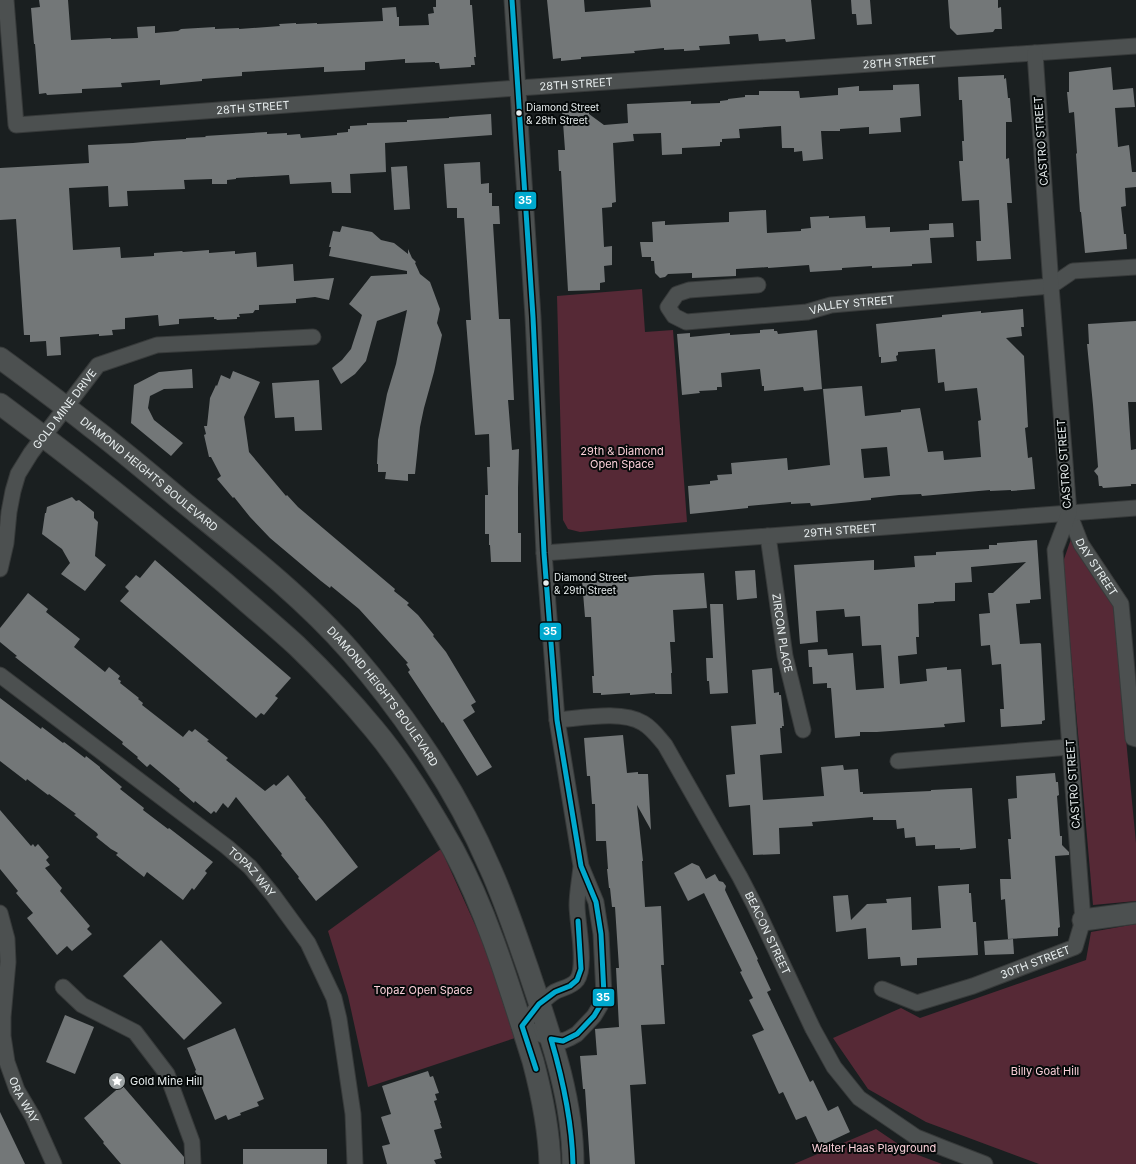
<svg xmlns="http://www.w3.org/2000/svg" width="1136" height="1164" font-family="Inter,sans-serif">
<style>
.green{fill:#562936}
.building{fill:#737778;fill-rule:evenodd}
.lines{fill:none;stroke-linecap:round;stroke-linejoin:round}
.street-casing{stroke:#373a3a;stroke-width:17}
.secondary-casing{stroke:#373a3a;stroke-width:23}
.street{stroke:#4c5050;stroke-width:15}
.secondary{stroke:#4c5050;stroke-width:21}
.bus-1-casing{stroke:#060a0a;stroke-width:8}
.bus-1{stroke:#00a9ce;stroke-width:5}
.bus-dot{fill:#e7edee;stroke:#060a0a;stroke-width:1.5}
.labels{text-anchor:middle;stroke-width:4;stroke-linejoin:round;paint-order:stroke}
.bus-label{font-size:10px;fill:#e7edee;stroke:#060a0a;text-anchor:start}
.street-label{font-size:11px;fill:#e7edee;stroke:#060a0a}
.park-label{font-size:11px;fill:#fbd0d9;stroke:#060a0a}
.poi-label{font-size:11px;fill:#e7edee;stroke:#060a0a;text-anchor:start}
.line-badge{stroke:#060a0a;stroke-width:1.5}
.badge-label{font-size:11px;text-anchor:middle;font-weight:bold;fill:#fff}
</style>
<rect width="100%" height="100%" fill="#1a1f20"/>
<g class="green">
<polygon points="642,289 645,332 673,330 687,522 580,532 568,529 563,520 557,296"/>
<polygon points="1071,539 1113,604 1136,843 1136,901 1093,905 1063,562"/>
<polygon points="441,849 495,969 515,1038 368,1087 348,996 328,931"/>
<polygon points="1136,924 1136,1164 1039,1164 926,1122 868,1089 833,1038 901,1008 920,1018 1086,960 1091,932"/>
<polygon points="876,1129 910,1152 942,1164 794,1164"/>
</g>
<g class="building">
<polygon points="39,0 68,0 71,40 111,38 111,39 138,38 137,27 155,26 155,33 178,31 181,29 215,27 215,29 239,28 239,29 280,26 279,24 296,23 296,24 317,23 317,24 383,21 382,8 396,7 397,17 399,17 399,26 429,25 428,14 434,13 433,7 436,7 436,0 470,0 470,5 472,5 476,57 474,57 475,65 471,65 471,67 440,69 439,63 435,63 435,62 405,63 405,59 365,62 365,70 324,72 324,67 242,72 242,76 202,79 202,81 160,85 160,80 121,83 122,87 82,89 82,93 47,95 46,93 39,94 35,44 34,44 31,8 40,7"/>
<polygon points="547,0 584,0 585,12 651,7 650,0 811,0 815,39 786,42 785,39 759,41 758,34 729,36 730,44 699,46 700,50 684,51 684,49 664,50 664,48 634,51 635,53 581,57 581,59 561,61 561,58 553,59"/>
<polygon points="851,0 870,0 872,24 857,25 856,14 852,14"/>
<polygon points="948,0 998,0 998,8 1001,7 1002,29 995,29 993,32 957,35 950,28"/>
<polygon points="1111,67 1113,90 1133,88 1135,107 1115,108 1118,147 1129,145 1132,172 1136,172 1136,187 1125,188 1126,206 1121,207 1124,234 1126,234 1127,249 1085,253 1081,212 1080,212 1076,154 1077,153 1074,112 1069,113 1067,92 1069,92 1069,72"/>
<polygon points="1004,75 1004,79 1006,78 1008,98 1010,98 1012,122 1006,122 1006,159 1009,158 1012,203 1007,203 1011,259 977,261 976,241 981,241 979,200 962,201 959,161 963,161 962,141 964,141 962,100 959,100 958,77"/>
<polygon points="919,84 921,116 900,118 901,132 869,134 869,127 840,129 840,131 821,131 823,159 803,161 802,151 794,152 794,148 782,148 781,126 739,129 740,138 722,139 722,142 720,142 720,146 682,148 682,154 662,155 661,133 633,134 634,141 613,143 616,202 612,203 612,207 602,208 604,247 612,246 612,265 604,266 605,282 600,283 600,290 568,291 561,171 559,171 558,150 565,150 562,109 589,108 589,114 604,125 628,123 627,104 691,101 691,104 720,103 720,101 728,100 728,99 745,97 745,95 759,95 759,91 799,91 800,98 838,95 838,88 859,86 859,91 893,90 893,85"/>
<polygon points="491,114 492,135 385,143 386,172 350,174 351,193 332,193 331,182 290,184 289,175 236,178 236,179 227,180 227,184 212,184 212,179 184,180 185,189 127,191 128,206 109,207 108,186 69,188 73,250 120,247 121,258 154,256 154,253 182,251 183,252 209,250 209,253 235,251 235,254 256,252 257,267 293,264 294,281 334,278 329,300 315,297 296,299 296,303 259,305 259,310 255,310 253,313 239,314 240,317 237,317 237,319 217,320 216,319 214,319 214,317 179,319 179,324 159,326 158,315 125,318 125,329 112,330 113,335 99,336 99,334 60,337 61,355 47,356 46,341 30,342 30,335 24,335 16,219 0,220 0,168 89,163 88,145 133,143 153,141 186,139 186,138 206,137 205,136 267,132 267,134 287,133 287,135 300,134 301,138 337,135 337,133 348,132 348,129 350,129 350,126 367,125 367,123 407,122 407,120 449,118 449,117"/>
<polygon points="480,162 481,184 489,183 489,193 492,193 492,206 499,206 500,224 493,224 496,272 499,319 510,319 514,400 508,400 512,450 519,449 518,488 518,533 521,533 521,562 491,562 490,545 489,545 489,534 485,534 485,495 488,495 487,467 490,467 489,434 475,435 466,320 471,320 464,218 457,218 457,208 447,208 444,164"/>
<polygon points="407,166 410,209 394,210 391,167"/>
<polygon points="766,210 767,233 801,231 801,229 811,228 810,217 829,216 829,218 865,216 866,228 890,227 890,232 929,230 929,224 953,223 954,237 930,238 932,263 912,264 912,266 872,268 872,266 842,268 842,270 810,272 809,265 768,268 768,267 736,269 736,276 692,278 692,273 668,274 665,277 660,278 655,273 654,261 651,261 651,257 642,257 640,242 653,242 652,222 665,221 665,225 729,222 729,212"/>
<polygon points="342,226 372,232 381,240 394,243 408,254 408,249 412,258 416,262 415,263 420,274 430,282 440,309 437,323 442,335 434,372 424,408 420,427 415,474 408,474 408,481 385,479 386,472 378,472 378,464 377,464 378,440 387,394 396,364 407,310 377,321 366,361 355,374 341,384 332,368 342,360 351,349 362,315 349,304 371,276 407,274 407,271 329,256 331,247 329,247 333,231 340,232"/>
<path d="M1023,309L1024,327H1021L1022,336L1006,338L1024,356L1028,427L1025,428L1028,458L1032,457L1035,489L1011,491V490L990,491V490L922,496L921,494L899,495L871,498V500L811,506L810,503L791,504V502L748,506V508L690,514L688,486L710,484V481L718,480L717,475L732,474L731,463L787,458L788,470L830,465L823,389L862,386L865,416L901,412V410L920,408L928,452L943,451L944,460L981,457L978,421L981,420L977,388L945,391L944,382L938,383L935,349L898,352V355L896,356L897,361L881,363V357H879L876,324L942,317V315L981,311V313ZM887,447L890,476L864,478L861,449Z"/>
<polygon points="1136,321 1136,402 1128,402 1131,450 1136,449 1136,484 1131,484 1131,486 1103,488 1102,486 1099,486 1098,476 1094,471 1098,467 1093,405 1087,344 1089,344 1088,324"/>
<polygon points="774,329 774,331 777,331 778,334 817,330 822,389 804,391 803,387 764,391 764,386 762,386 760,369 721,373 722,387 717,387 717,390 699,391 700,393 682,395 677,334 690,333 690,337 730,333 730,335 760,333 760,330"/>
<polygon points="192,369 193,388 164,389 150,396 148,408 154,420 183,443 171,456 131,423 134,385 159,372"/>
<polygon points="233,371 260,382 244,417 249,452 286,496 287,495 298,507 395,589 394,591 409,603 407,605 418,615 434,635 433,636 446,652 476,702 471,705 475,712 463,720 492,767 477,776 443,722 442,723 408,672 410,670 406,664 408,663 379,631 359,609 331,586 330,588 321,581 270,538 250,517 234,497 233,498 217,479 221,476 211,457 209,457 204,435 206,434 204,426 207,426 210,398 216,385 217,386 221,375 230,379"/>
<polygon points="319,380 322,430 295,431 294,417 275,418 272,383"/>
<polygon points="72,497 76,501 79,500 94,512 94,518 98,522 95,556 106,565 85,591 61,574 70,563 62,549 42,534 45,513 46,513 47,507"/>
<polygon points="1037,540 1041,599 1030,600 1030,603 1016,604 1020,644 1040,643 1041,644 1045,720 1042,721 1042,724 1001,727 1000,709 1004,709 1001,664 992,665 990,645 981,646 979,614 990,613 988,593 993,593 1026,562 971,567 972,582 955,583 955,601 934,602 934,603 918,604 919,637 916,637 917,654 898,656 900,684 927,681 926,669 947,667 947,670 961,669 965,722 944,724 945,727 877,732 860,732 860,736 835,738 831,688 827,688 827,683 813,684 812,667 809,667 808,650 827,649 828,655 853,653 856,690 884,688 881,645 862,646 860,616 845,617 844,609 816,611 818,642 800,644 794,565 874,560 874,570 915,567 914,556 936,555 936,552 989,549 989,545 997,545 997,543"/>
<polygon points="155,560 291,678 275,696 278,698 264,715 261,713 256,718 174,647 120,601 129,591 125,587 136,575 140,578"/>
<polygon points="755,570 757,598 737,600 735,571"/>
<polygon points="704,573 707,608 673,610 675,642 670,642 672,673 671,673 672,694 655,694 655,693 630,695 630,693 601,695 601,693 593,693 592,676 594,676 591,617 585,617 582,581 655,575"/>
<polygon points="28,593 48,609 46,612 80,639 74,647 105,672 109,667 120,676 118,679 121,681 120,683 139,698 138,699 143,703 142,705 183,737 189,730 192,732 195,729 209,740 207,741 228,758 226,760 265,791 274,784 276,786 288,775 306,798 305,799 323,821 358,867 316,901 298,878 299,877 281,855 282,854 236,797 228,808 223,803 216,813 214,811 211,814 195,801 194,803 179,790 180,789 150,764 147,767 137,758 138,757 122,744 123,742 15,657 17,656 0,642 0,628"/>
<polygon points="710,604 723,604 728,693 710,694 709,681 707,681 706,658 713,658"/>
<polygon points="772,668 774,693 779,692 779,695 781,695 784,726 782,726 782,728 780,728 782,753 760,755 763,800 824,796 821,767 843,765 844,770 858,769 860,792 863,792 863,794 931,791 931,790 972,788 976,848 960,850 960,848 935,849 935,845 916,846 915,837 905,838 904,828 897,829 896,820 873,820 873,817 812,822 813,826 779,828 780,854 753,855 750,805 729,807 726,775 735,774 731,726 756,724 752,670"/>
<polygon points="0,698 41,729 42,727 63,743 64,742 85,758 86,756 100,767 100,768 122,787 120,789 144,808 143,810 168,829 169,828 213,862 205,871 207,873 194,890 192,888 183,900 147,872 144,877 116,855 118,853 111,849 96,837 98,835 97,833 74,815 76,814 49,794 48,795 27,779 26,781 0,761"/>
<polygon points="623,735 627,773 638,772 638,774 648,774 651,830 637,805 643,861 642,861 645,907 661,906 664,965 661,965 665,1024 641,1025 646,1084 630,1085 635,1164 590,1164 585,1089 583,1089 580,1056 597,1055 595,1029 619,1027 616,968 619,968 615,907 612,907 610,888 609,888 607,869 608,869 606,841 596,841 595,804 592,804 590,776 587,776 584,738"/>
<polygon points="1055,773 1056,782 1058,782 1059,795 1057,796 1060,836 1062,836 1062,845 1069,852 1069,855 1055,856 1060,927 1058,928 1058,936 1008,939 1005,899 1001,900 1000,879 1011,879 1008,839 1011,839 1008,799 1017,798 1016,776"/>
<polygon points="0,810 31,846 33,844 35,847 38,844 49,857 46,860 50,865 45,868 62,888 60,891 90,926 87,929 92,934 72,951 67,946 57,955 27,918 33,913 16,893 18,891 0,869"/>
<polygon points="692,863 699,866 706,879 715,874 719,881 723,882 726,886 725,890 758,959 757,960 771,990 767,992 810,1082 813,1080 828,1111 838,1106 850,1132 820,1146 806,1116 796,1120 783,1092 779,1094 752,1035 764,1030 749,1000 753,998 740,972 742,971 704,893 688,901 674,873"/>
<polygon points="969,884 969,893 971,893 973,922 976,922 978,955 917,958 917,965 901,966 900,957 868,959 866,928 836,932 833,896 848,895 851,920 867,904 887,903 886,899 911,897 912,930 941,928 938,886"/>
<polygon points="1013,939 1014,954 985,955 984,941"/>
<polygon points="161,940 222,1003 184,1040 123,976"/>
<polygon points="65,1015 94,1027 75,1074 46,1062"/>
<polygon points="235,1028 264,1099 257,1102 259,1106 240,1113 241,1115 228,1120 226,1115 215,1120 195,1071 196,1070 187,1048"/>
<polygon points="428,1071 430,1077 433,1076 439,1093 435,1094 437,1100 434,1101 441,1123 440,1123 442,1128 434,1130 441,1153 440,1153 442,1158 434,1160 436,1164 387,1164 382,1146 390,1144 381,1117 391,1114 382,1086"/>
<polygon points="122,1085 184,1157 184,1164 121,1164 103,1143 104,1142 84,1118"/>
<polygon points="0,1112 25,1164 0,1164"/>
<rect x="243" y="1149" width="84" height="15"/>
</g>
<g class="lines">
<g class="street-casing">
<g id="street">
<path id="s1" d="M6,0L16,125L518,88L1136,46"/>
<path d="M512,0L533,317L544,553L557,720L581,866L596,902L601,934L604,995L600,1006L594,1016L577,1034L570,1038L563,1041L551,1039L522,1026C532,1014 540,1002 553,993C560,988 571,988 577,980C587,966 577,923 577,905C577,892 580,879 581,866"/>
<path id="s2" d="M758,285L689,290L677,294L668,307L674,316L686,322L807,312L831,305L1051,286L1073,271L1136,267"/>
<path id="s3" d="M1069,513L1081,544L1121,604L1133,738L1136,739"/>
<path id="s4" d="M768,536L785,656L803,730"/>
<path id="s5" d="M544,553L1136,508"/>
<path id="s6" d="M0,569L6,543L9,512L13,491L18,474L31,453L98,365L157,345L313,337"/>
<path id="s7" d="M0,675L227,847L250,867L273,895L308,943L334,998L339,1019L353,1114L355,1164"/>
<path id="s8" d="M557,720C582,718 622,710 643,723C653,729 658,737 665,745L740,877L755,906L813,1029L834,1067L859,1098L916,1137L946,1149L985,1164"/>
<polyline points="898,761 1070,747"/>
<path id="s9" d="M0,913L7,939L8,962L3,1017V1036L7,1062L17,1090L33,1117L54,1164"/>
<polyline points="63,987 82,1005 135,1032 167,1074 192,1142 193,1164"/>
<path id="s10" d="M882,989L917,1003L973,986L1075,947L1083,920L1055,550L1069,513L1051,286L1035,53"/>
</g>
</g>
<g class="secondary-casing">
<g id="secondary">
<path id="s11" d="M0,358C30,380 61,403 90,426C122,450 152,476 182,501C240,548 302,596 351,652C376,681 399,711 420,742C447,781 471,824 490,868C505,901 516,935 528,969C549,1032 573,1097 573,1164"/>
<path d="M0,404C77,461 152,521 225,583C249,604 274,625 297,646C324,672 350,700 374,729C405,766 430,808 453,849C489,916 510,989 533,1061C542,1095 549,1129 550,1164"/>
<polyline points="1083,920 1136,913"/>
</g>
</g>
<use href="#street" class="street"/>
<use href="#secondary" class="secondary"/>
<g class="bus-1-casing">
<g id="bus-1">
<path d="M512,0L533,317L544,553L557,720L581,866L596,902L601,934L604,995L600,1006L594,1016L577,1034L563,1041L551,1039C563,1080 572,1121 573,1164"/>
<polyline points="536,1069 522,1026 539,1004 555,992 570,986 577,980 581,969 578,921"/>
</g>
</g>
<use href="#bus-1" class="bus-1"/>
</g>
<defs>
<g id="sight-disc" transform="scale(0.9)"><circle r="9.5" fill="#9fa5a6" stroke="#060a0a"/><path d="M0-6L1.8-2.2L6-1.7L2.9 1.2L3.7 5.4L0 3.3L-3.7 5.4L-2.9 1.2L-6-1.7L-1.8-2.2Z" fill="#fff"/></g>
</defs>
<g fill-rule="evenodd">
<use href="#sight-disc" x="117" y="1081"/>
</g>
<g class="bus-dot">
<circle cx="519" cy="113" r="3.5"/>
<circle cx="546" cy="583" r="3.5"/>
</g>
<g class="labels">
<g class="bus-label">
<text x="526" y="111">Diamond Street<tspan x="526" dy="13">&amp; 28th Street</tspan></text>
<text x="554" y="581">Diamond Street<tspan x="554" dy="13">&amp; 29th Street</tspan></text>
</g>
<g class="street-label">
<text dy="4" stroke="none"><textPath href="#s1" startOffset="1011">28TH STREET</textPath></text>
<text dy="4" stroke="none"><textPath href="#s1" startOffset="687">28TH STREET</textPath></text>
<text dy="4" stroke="none"><textPath href="#s1" startOffset="363">28TH STREET</textPath></text>
<text transform="translate(1041 141) rotate(-94)" y="4">CASTRO STREET</text>
<text dy="4" stroke="none"><textPath href="#s2" startOffset="289">VALLEY STREET</textPath></text>
<text dy="4" stroke="none"><textPath href="#s6" startOffset="177">GOLD MINE DRIVE</textPath></text>
<text transform="translate(1064 464) rotate(-94)" y="4">CASTRO STREET</text>
<text dy="4" stroke="none"><textPath href="#s11" startOffset="189">DIAMOND HEIGHTS BOULEVARD</textPath></text>
<text dy="4" stroke="none"><textPath href="#s5" startOffset="297">29TH STREET</textPath></text>
<text dy="4" stroke="none"><textPath href="#s3" startOffset="61">DAY STREET</textPath></text>
<text dy="4" stroke="none"><textPath href="#s4" startOffset="98">ZIRCON PLACE</textPath></text>
<text dy="4" stroke="none"><textPath href="#s11" startOffset="513">DIAMOND HEIGHTS BOULEVARD</textPath></text>
<text transform="translate(1073 784) rotate(-94)" y="4">CASTRO STREET</text>
<text dy="4" stroke="none"><textPath href="#s7" startOffset="320">TOPAZ WAY</textPath></text>
<text dy="4" stroke="none"><textPath href="#s8" startOffset="333">BEACON STREET</textPath></text>
<text dy="4" stroke="none"><textPath href="#s10" startOffset="163">30TH STREET</textPath></text>
<text dy="4" stroke="none"><textPath href="#s9" startOffset="192">ORA WAY</textPath></text>
</g>
<g class="park-label">
<text x="622" y="455">29th &amp; Diamond<tspan x="622" dy="13">Open Space</tspan></text>
<text x="423" y="994">Topaz Open Space</text>
<text x="1045" y="1075">Billy Goat Hill</text>
<text x="874" y="1152">Walter Haas Playground</text>
</g>
<g class="poi-label">
<text x="130" y="1085">Gold Mine Hill</text>
</g>
</g>
<g class="line-badge">
<rect x="514" y="191" width="23" height="19" rx="4" fill="#00a9ce"/>
<rect x="539" y="622" width="23" height="19" rx="4" fill="#00a9ce"/>
<rect x="592" y="988" width="23" height="19" rx="4" fill="#00a9ce"/>
</g>
<g class="badge-label">
<text x="525" y="204">35</text>
<text x="550" y="635">35</text>
<text x="603" y="1001">35</text>
</g>
</svg>
